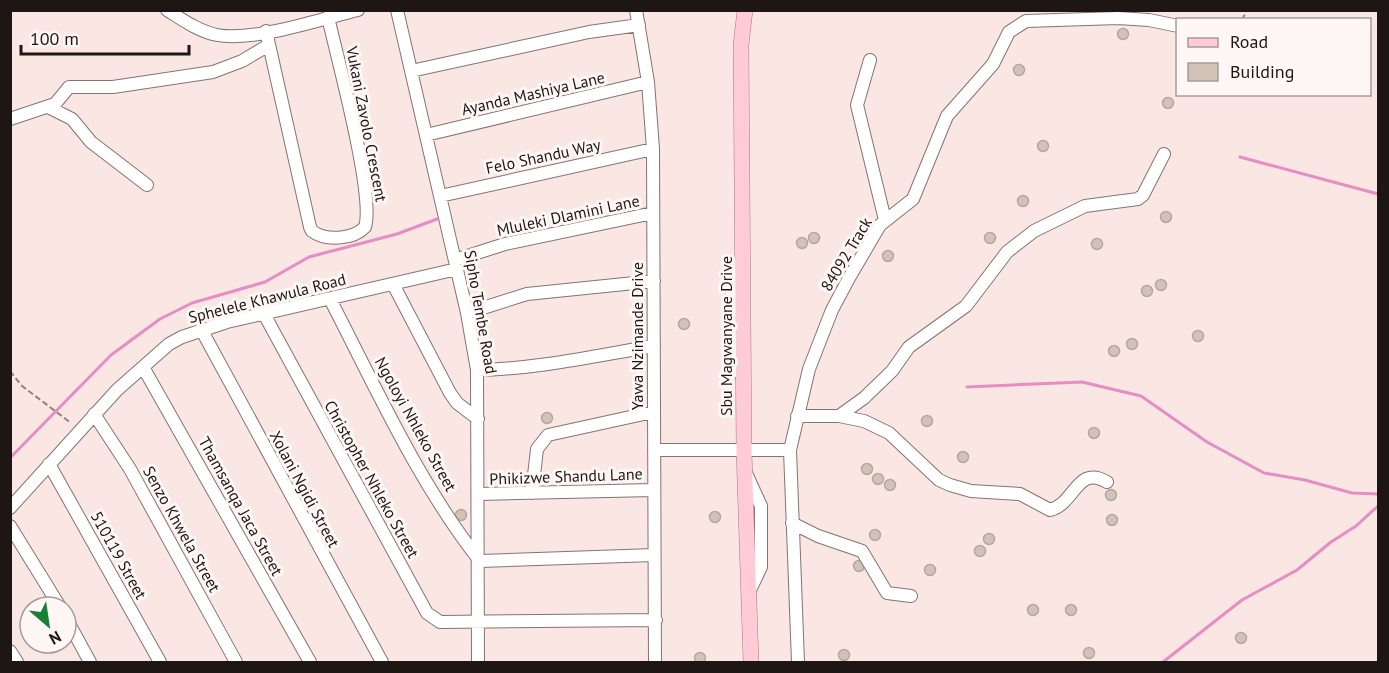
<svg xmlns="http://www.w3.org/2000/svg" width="1389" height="673" font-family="'PT Sans',sans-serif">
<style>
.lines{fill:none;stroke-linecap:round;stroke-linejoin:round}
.stream{stroke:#e68dc4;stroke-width:3}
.building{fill:#d2c3b9;stroke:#b7a89f;stroke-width:1.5}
.minor-casing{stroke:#847471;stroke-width:14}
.major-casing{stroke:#af7680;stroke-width:16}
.path{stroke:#908280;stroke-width:2;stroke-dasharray:6 3;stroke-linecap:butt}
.minor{stroke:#fff;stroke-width:12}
.major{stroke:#fecbd6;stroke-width:15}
.labels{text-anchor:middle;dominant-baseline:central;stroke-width:6;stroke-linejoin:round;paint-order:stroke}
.street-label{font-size:16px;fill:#1d1615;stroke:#fff7f6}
</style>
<rect width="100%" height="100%" fill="#fae7e4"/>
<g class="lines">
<path class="stream" d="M1240 157 1378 194
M967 387 1082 382 1141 396 1207 442 1264 473 1305 480 1352 493 1378 494
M10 458 111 355 160 319 192 303 265 282 309 257 397 234 437 219
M1163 662 1242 600 1297 570 1331 542 1356 526 1378 506"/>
</g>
<path class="building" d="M1117.5 34a5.5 5.5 0 1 1 11 0a5.5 5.5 0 1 1-11 0Z
M1013.5 70a5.5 5.5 0 1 1 11 0a5.5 5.5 0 1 1-11 0Z
M1162.5 103a5.5 5.5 0 1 1 11 0a5.5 5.5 0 1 1-11 0Z
M1037.5 146a5.5 5.5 0 1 1 11 0a5.5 5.5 0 1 1-11 0Z
M1017.5 201a5.5 5.5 0 1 1 11 0a5.5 5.5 0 1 1-11 0Z
M1160.5 217a5.5 5.5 0 1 1 11 0a5.5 5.5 0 1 1-11 0Z
M808.5 238a5.5 5.5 0 1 1 11 0a5.5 5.5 0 1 1-11 0Z
M984.5 238a5.5 5.5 0 1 1 11 0a5.5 5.5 0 1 1-11 0Z
M796.5 243a5.5 5.5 0 1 1 11 0a5.5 5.5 0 1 1-11 0Z
M1091.5 244a5.5 5.5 0 1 1 11 0a5.5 5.5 0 1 1-11 0Z
M882.5 256a5.5 5.5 0 1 1 11 0a5.5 5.5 0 1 1-11 0Z
M1155.5 285a5.5 5.5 0 1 1 11 0a5.5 5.5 0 1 1-11 0Z
M1141.5 291a5.5 5.5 0 1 1 11 0a5.5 5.5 0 1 1-11 0Z
M678.5 324a5.5 5.5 0 1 1 11 0a5.5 5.5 0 1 1-11 0Z
M1192.5 336a5.5 5.5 0 1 1 11 0a5.5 5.5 0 1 1-11 0Z
M1126.5 344a5.5 5.5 0 1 1 11 0a5.5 5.5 0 1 1-11 0Z
M1108.5 351a5.5 5.5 0 1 1 11 0a5.5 5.5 0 1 1-11 0Z
M541.5 418a5.5 5.5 0 1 1 11 0a5.5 5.5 0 1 1-11 0Z
M921.5 421a5.5 5.5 0 1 1 11 0a5.5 5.5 0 1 1-11 0Z
M1088.5 433a5.5 5.5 0 1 1 11 0a5.5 5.5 0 1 1-11 0Z
M957.5 457a5.5 5.5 0 1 1 11 0a5.5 5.5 0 1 1-11 0Z
M861.5 469a5.5 5.5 0 1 1 11 0a5.5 5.5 0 1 1-11 0Z
M872.5 479a5.5 5.5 0 1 1 11 0a5.5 5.5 0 1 1-11 0Z
M884.5 485a5.5 5.5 0 1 1 11 0a5.5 5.5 0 1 1-11 0Z
M1105.5 495a5.5 5.5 0 1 1 11 0a5.5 5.5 0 1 1-11 0Z
M455.5 515a5.5 5.5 0 1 1 11 0a5.5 5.5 0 1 1-11 0Z
M709.5 517a5.5 5.5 0 1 1 11 0a5.5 5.5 0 1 1-11 0Z
M1106.5 520a5.5 5.5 0 1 1 11 0a5.5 5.5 0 1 1-11 0Z
M869.5 535a5.5 5.5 0 1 1 11 0a5.5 5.5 0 1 1-11 0Z
M983.5 539a5.5 5.5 0 1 1 11 0a5.5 5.5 0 1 1-11 0Z
M974.5 551a5.5 5.5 0 1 1 11 0a5.5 5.5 0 1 1-11 0Z
M853.5 566a5.5 5.5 0 1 1 11 0a5.5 5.5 0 1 1-11 0Z
M924.5 570a5.5 5.5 0 1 1 11 0a5.5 5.5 0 1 1-11 0Z
M1027.5 610a5.5 5.5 0 1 1 11 0a5.5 5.5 0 1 1-11 0Z
M1065.5 610a5.5 5.5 0 1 1 11 0a5.5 5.5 0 1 1-11 0Z
M1235.5 638a5.5 5.5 0 1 1 11 0a5.5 5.5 0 1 1-11 0Z
M1083.5 653a5.5 5.5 0 1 1 11 0a5.5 5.5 0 1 1-11 0Z
M838.5 655a5.5 5.5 0 1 1 11 0a5.5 5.5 0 1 1-11 0Z
M694.5 658a5.5 5.5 0 1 1 11 0a5.5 5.5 0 1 1-11 0Z"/>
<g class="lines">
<defs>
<path id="minor" d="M167 10C183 20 198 31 217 35 253 42 321 19 358 10
M397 10 467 313 477 370 478 662
M636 10 648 82 653 149 655 662
M266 31 310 227 312 231C325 241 353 240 365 227 375 196 337 57 328 17
M870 60 857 105 885 220
M411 71 589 32 639 25
M48 107 72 119 91 142 147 185
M10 119 55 104 69 87H113L213 72 242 61 269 45
M426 135 648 82
M440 196 653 149
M455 260 505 244 653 213
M741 261C726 297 726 340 741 375
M393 284 450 393 457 403 478 419
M330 299C375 386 419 484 480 561L654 555
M467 313 527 294 654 281
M264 314 421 602 427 613 440 622 656 620
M201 329 382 662
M143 367 310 662
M477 370C537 369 594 356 654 346
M94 414 130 469 236 662
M797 416H839L864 398 892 371 909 347 966 306 1007 252 1034 231 1085 206 1138 199 1143 195 1164 154
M839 416 864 421 889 433 939 480 950 485 971 491 1020 494 1050 510C1075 504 1077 464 1107 482
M654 450H790L798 662
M790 450 809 369 832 310 849 278 880 225 913 199 947 116 993 64 1009 32 1026 21 1118 18 1149 20 1178 26
M49 464 160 662
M745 471 761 506V567L750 590
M532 493 537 449 548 435 653 412
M479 494 653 490
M10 508 117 390 169 344 182 337 227 322 457 269
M792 523 818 536 862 551 887 593 911 596
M10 526 60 607
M66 618 90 662
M10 651 17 662"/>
<path id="major" d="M745 10 741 45 744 451 751 662"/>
</defs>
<use href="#minor" class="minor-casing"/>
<use href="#major" class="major-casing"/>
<path class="path" d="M1242 20 1247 10
M10 371 22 386 71 423"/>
<use href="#minor" class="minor"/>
<use href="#major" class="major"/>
</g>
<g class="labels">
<g class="street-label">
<text transform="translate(533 93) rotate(-13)">Ayanda Mashiya Lane</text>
<text transform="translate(367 124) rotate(79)">Vukani Zavolo Crescent</text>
<text transform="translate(543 156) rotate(-12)">Felo Shandu Way</text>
<text transform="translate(568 215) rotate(-12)">Mluleki Dlamini Lane</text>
<text transform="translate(846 254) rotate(-59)">84092 Track</text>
<text transform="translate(267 298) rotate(-14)">Sphelele Khawula Road</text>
<text transform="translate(481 312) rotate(80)">Sipho Tembe Road</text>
<text transform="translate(637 336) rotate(-90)">Yawa Nzimande Drive</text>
<text transform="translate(726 336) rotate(-90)">Sbu Magwanyane Drive</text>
<text transform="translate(416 424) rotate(61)">Ngoloyi Nhleko Street</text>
<text transform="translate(566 476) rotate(-2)">Phikizwe Shandu Lane</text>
<text transform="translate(372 479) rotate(61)">Christopher Nhleko Street</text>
<text transform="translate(305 489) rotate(62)">Xolani Ngidi Street</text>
<text transform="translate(241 506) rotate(61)">Thamsanqa Jaca Street</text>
<text transform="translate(182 529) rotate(61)">Senzo Khwela Street</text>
<text transform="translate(119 555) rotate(61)">510119 Street</text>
</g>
</g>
<rect width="1389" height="673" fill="none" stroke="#1d1615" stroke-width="24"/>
<rect x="1176" y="18" width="195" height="78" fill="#fff7f6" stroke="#a59d9c" stroke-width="1.5"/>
<rect x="1188" y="38" width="30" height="9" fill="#fecbd6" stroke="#a59d9c" stroke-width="1.5"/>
<text x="1230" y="48" font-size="18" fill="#1d1615">Road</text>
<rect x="1188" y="63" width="30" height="18" fill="#d2c3b9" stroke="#a59d9c" stroke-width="1.5"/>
<text x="1230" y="78" font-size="18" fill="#1d1615">Building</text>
<g transform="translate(48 625) rotate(151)"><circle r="28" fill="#fff7f6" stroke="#a59d9c" stroke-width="1.5"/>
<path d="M0-4.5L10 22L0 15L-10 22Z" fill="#188034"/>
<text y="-9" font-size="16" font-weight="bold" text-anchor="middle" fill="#1d1615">N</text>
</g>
<path d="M21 45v9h168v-9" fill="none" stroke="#1d1615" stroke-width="3"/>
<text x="30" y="45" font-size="18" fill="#1d1615" stroke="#fff7f6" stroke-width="4.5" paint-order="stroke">100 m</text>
</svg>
